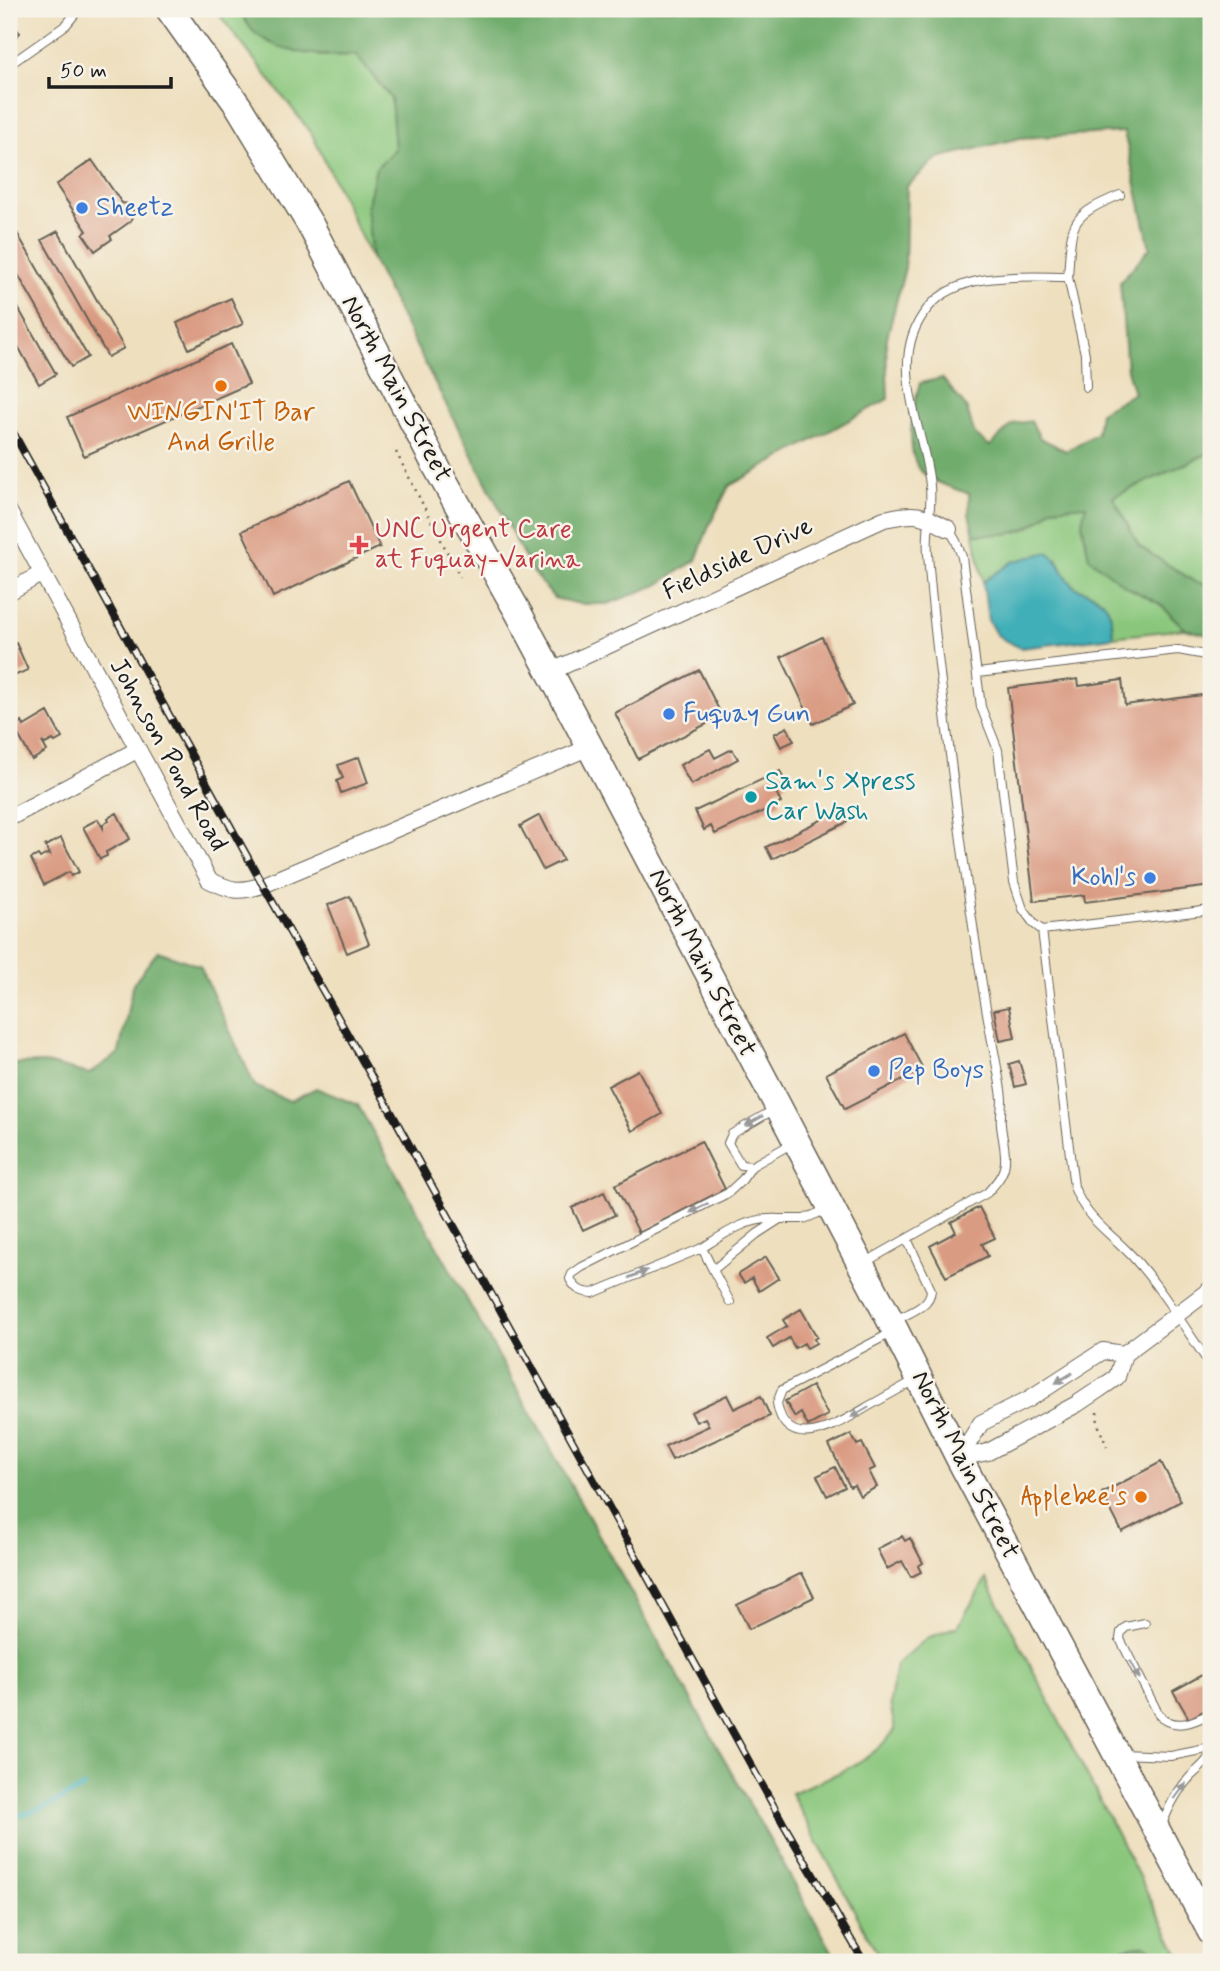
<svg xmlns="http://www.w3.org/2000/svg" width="1220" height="1971" font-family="Mynerve,sans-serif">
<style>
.green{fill:#8ac77d;stroke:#53724c;stroke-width:2}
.forest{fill:#6fac6c;stroke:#466444;stroke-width:2}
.water{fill:#3fafb8;stroke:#2e666a;stroke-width:2}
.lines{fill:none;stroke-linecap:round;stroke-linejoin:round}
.stream{stroke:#3fafb8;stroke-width:5}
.building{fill:#da9b83}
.service-casing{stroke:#666055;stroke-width:10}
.minor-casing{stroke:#666055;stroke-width:18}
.trunk-casing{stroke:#666055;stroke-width:29}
.path{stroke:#666055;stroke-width:2.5;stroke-dasharray:2 5;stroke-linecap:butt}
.service{stroke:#fff;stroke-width:8}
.minor{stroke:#fff;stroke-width:16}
.trunk{stroke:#fff;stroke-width:26}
.rail-casing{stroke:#1c1c1c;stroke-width:8}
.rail{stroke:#f7f3e8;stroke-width:5;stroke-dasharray:16;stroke-linecap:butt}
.oneway{fill:#999}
.shop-dot{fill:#3f7fe0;stroke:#f7f3e8;stroke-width:2.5}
.food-dot{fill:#e8710a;stroke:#f7f3e8;stroke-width:2.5}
.health-dot{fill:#e0444e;stroke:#f7f3e8;stroke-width:2.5}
.culture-dot{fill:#0f9aa8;stroke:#f7f3e8;stroke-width:2.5}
.labels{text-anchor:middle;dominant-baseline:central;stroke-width:5;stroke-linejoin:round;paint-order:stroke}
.shop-label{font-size:26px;fill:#366cbe;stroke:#f7f3e8;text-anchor:start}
.street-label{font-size:26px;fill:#1c1c1c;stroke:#f7f3e8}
.food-label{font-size:26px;fill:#c56008;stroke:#f7f3e8}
.health-label{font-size:26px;fill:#be3a42;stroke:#f7f3e8;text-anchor:start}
.culture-label{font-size:26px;fill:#0d838f;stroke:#f7f3e8;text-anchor:start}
</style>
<rect width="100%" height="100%" fill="#f7f3e8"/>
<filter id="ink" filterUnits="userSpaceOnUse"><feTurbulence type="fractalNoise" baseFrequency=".0143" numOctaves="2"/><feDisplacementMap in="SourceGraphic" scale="14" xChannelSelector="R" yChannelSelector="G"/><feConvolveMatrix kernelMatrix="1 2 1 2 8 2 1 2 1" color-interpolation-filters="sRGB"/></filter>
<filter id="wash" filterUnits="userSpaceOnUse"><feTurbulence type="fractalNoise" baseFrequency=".00686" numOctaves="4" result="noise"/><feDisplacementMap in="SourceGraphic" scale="28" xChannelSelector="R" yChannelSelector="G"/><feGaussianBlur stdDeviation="1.57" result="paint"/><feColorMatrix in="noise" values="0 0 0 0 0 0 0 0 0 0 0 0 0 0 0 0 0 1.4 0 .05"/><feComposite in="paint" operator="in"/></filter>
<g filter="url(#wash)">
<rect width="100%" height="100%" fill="#eedfbe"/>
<path class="green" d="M218 9H238L253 30 320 56 356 55 391 98 395 149 376 168 367 208 372 260 312 134 221 17Z
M1211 452V585L1195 582 1139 546 1113 497Z
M1087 504 1125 586 1160 604 1185 629 1113 637 1112 620 1096 595 1076 588 1065 576 1057 558 996 575 983 582 974 534C1008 535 1028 536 1052 508Z
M986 1579 1183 1962H1172L1145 1945 1121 1949 1093 1962H882L791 1793C829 1777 870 1764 895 1730L890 1703 896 1665 927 1638 958 1626Z"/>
<path class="forest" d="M238 9H1211V452L1113 497 1139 546 1195 582 1211 585V636L1185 629 1160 604 1125 586 1089 558 1082 523 1086 505 1052 508C1028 536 1008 535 974 534L969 514V494C955 488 935 484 923 473 903 455 913 405 920 383L942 378 966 407 975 435 990 446 1013 424 1031 421 1040 438 1066 451 1097 433 1100 412 1134 393 1127 370 1120 282 1150 248 1124 132 1020 138 938 158 907 186 905 268 886 342 888 399 729 486 709 526 696 560 657 585 608 604H580L554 598 531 570 372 260 367 208 376 168 395 149 391 98 356 55C320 56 283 56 254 32 248 26 243 16 238 9Z
M158 951 200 966 255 1086 290 1101 316 1088 358 1105 838 1962H9V1064L45 1063 89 1074 119 1053 133 984Z
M1145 1945 1172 1962H1093L1121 1949Z"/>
<path class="water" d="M1048 552C1062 562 1062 575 1074 586 1080 591 1088 592 1094 595 1112 604 1112 619 1113 637L1021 648 1006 641 996 634 988 620 983 582 1012 562Z"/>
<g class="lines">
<path class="stream" d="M9 1817C37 1813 60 1801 84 1787"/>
</g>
<g id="blocks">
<path class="building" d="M9 21 20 33 9 43Z
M92 160 122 203 134 205 131 221 110 236 112 239 95 251 83 234 87 231 56 185Z
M9 219 88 357 71 367 9 259Z
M58 231 124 348 108 357 42 240Z
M9 292 56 374 39 384 9 330Z
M231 298 243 324 189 349 177 323Z
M231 344 249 384 84 456 67 417Z
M349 481 380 547 273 597 242 531Z
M822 637 853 705 813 724 781 657Z
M16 643 28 670 9 678V646Z
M699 670 722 716 638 759 615 713Z
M1078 679 1079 686 1122 680 1125 705 1211 694V886L1085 902 1084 895 1034 901 1008 688Z
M48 712 62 738 55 742 53 740 45 744 42 742 47 751 32 760 14 727 22 722 24 726Z
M787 727 794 741 781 747 774 734Z
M710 749 715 758 732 749 738 759 691 785 680 765Z
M359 757 368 783 341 793 337 781 343 778 338 765Z
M780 771 786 784 775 790 781 803 715 834 711 826 704 830 695 811Z
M841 810 847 822 772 859 766 847Z
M117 813 130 839 106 852 107 856 100 859 83 827 98 819 103 828V824L109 821 108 818Z
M540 815 563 860 543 870 520 826Z
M61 838 79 872 71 876 69 872 44 885 31 859 38 855 40 858 47 854 50 855 45 846Z
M350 896 369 944 347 953 328 905Z
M1009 1007 1015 1038 1000 1041 994 1010Z
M904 1033 923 1069 845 1109 826 1074Z
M1019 1061 1026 1084 1015 1087 1009 1064Z
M638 1070 662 1114 632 1131 608 1086Z
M701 1141 725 1189 639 1233 615 1185Z
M604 1192 615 1215 583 1230 572 1208Z
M979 1207 995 1238 982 1244 988 1256 946 1277 930 1246 956 1232 951 1222Z
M766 1257 779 1278 759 1291 752 1278 744 1283 738 1274Z
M801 1309 817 1337 814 1339 816 1343 807 1348 804 1343 795 1348 789 1338 773 1348 767 1338 787 1326 783 1320Z
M812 1386 828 1415 808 1426 801 1413 795 1417 785 1401Z
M727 1395 734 1409 761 1396 770 1416 672 1460 665 1446 709 1426 705 1418 696 1422 691 1412Z
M851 1434 857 1445 862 1443 875 1468 869 1471 877 1487 860 1496 854 1485 850 1487 829 1445Z
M1161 1462 1181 1501 1122 1532 1102 1493Z
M835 1467 845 1487 827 1496 817 1476Z
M902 1536 905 1541 910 1538 923 1563 918 1566 921 1572 911 1577 902 1561 887 1569 877 1549Z
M802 1573 814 1597 749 1629 737 1605Z
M1211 1670V1707L1189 1719 1173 1691Z"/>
</g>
</g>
<g filter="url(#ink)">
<use href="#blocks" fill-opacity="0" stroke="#666055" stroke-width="2"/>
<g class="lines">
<defs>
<path id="service" d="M9 65 66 25 79 9
M1068 277C1072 223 1067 217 1120 195
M949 529 956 541 962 557 981 707 998 750 1014 882 1023 909 1034 924 1042 930 1211 910
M977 673 1178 650 1211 656
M1042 930 1074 1187C1087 1221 1109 1231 1132 1256 1162 1289 1186 1330 1211 1366
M752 1166 741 1165 728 1143 732 1134 775 1109
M702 1248 593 1293C581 1292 576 1290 570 1279L572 1274 582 1267 728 1193 742 1180 752 1166 793 1143
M864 1263 987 1193C995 1184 1004 1175 1005 1162 1006 1150 1002 1137 1001 1125 1000 1116 1002 1108 1002 1099 1001 1086 998 1074 996 1062 977 965 964 868 952 770 943 698 933 626 928 554 926 532 932 509 930 486 925 429 884 360 928 308 960 270 1024 277 1068 277L1085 354 1086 387
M713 1270 702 1248C727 1232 748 1217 779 1219
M730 1302 713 1270 757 1234 780 1219H804L828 1209
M894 1321C908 1313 930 1307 931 1290L907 1239
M891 1333 782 1390 777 1403C786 1458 842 1422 869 1406 885 1397 901 1388 917 1379
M1145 1623 1126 1627 1121 1632 1120 1639 1159 1715C1175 1731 1194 1722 1211 1713
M1121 1754 1171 1756 1211 1748
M1162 1825C1169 1806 1177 1790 1192 1775 1199 1768 1206 1764 1211 1754"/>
<path id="minor" d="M9 512 209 880C232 891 238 893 263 885L590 747
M9 592 41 574
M550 672 884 519C917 512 919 513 949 529
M9 818 137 750
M959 1458 988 1452 1077 1404 1098 1390 1117 1377 1124 1354 1211 1289
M959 1458 981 1423 1029 1399 1103 1351 1124 1354"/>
<path id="trunk" d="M169 9 239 107 311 226 437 468 518 612 590 747 891 1322 959 1458 1211 1932"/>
</defs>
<use href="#service" class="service-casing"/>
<use href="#minor" class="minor-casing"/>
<use href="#trunk" class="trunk-casing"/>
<path class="path" d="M396 452 460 577
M1097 1412 1098 1424 1107 1447"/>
<use href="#service" class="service"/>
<use href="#minor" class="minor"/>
<use href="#trunk" class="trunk"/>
<defs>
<path id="rail" d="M9 425 263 885 379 1090 783 1823 864 1962"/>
</defs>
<use href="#rail" class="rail-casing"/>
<use href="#rail" class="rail"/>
</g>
<defs><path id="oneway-solid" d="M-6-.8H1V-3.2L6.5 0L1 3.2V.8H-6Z" transform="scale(1.75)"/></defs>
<g class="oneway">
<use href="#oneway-solid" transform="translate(754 1121) rotate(150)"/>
<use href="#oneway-solid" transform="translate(699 1208) rotate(153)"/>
<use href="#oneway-solid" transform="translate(638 1274) rotate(-22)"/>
<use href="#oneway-solid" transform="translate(1064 1378) rotate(149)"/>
<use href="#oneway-solid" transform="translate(860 1412) rotate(150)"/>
<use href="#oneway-solid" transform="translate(1135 1670) rotate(62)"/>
<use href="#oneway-solid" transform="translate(1180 1791) rotate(-53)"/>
</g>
</g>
<g class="shop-dot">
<circle cx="82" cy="208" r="7"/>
<circle cx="669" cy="714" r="7"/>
<circle cx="1150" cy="878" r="7"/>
<circle cx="874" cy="1071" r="7"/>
</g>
<g class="food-dot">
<circle cx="221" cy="386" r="7"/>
<circle cx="1141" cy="1497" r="7"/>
</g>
<path class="health-dot" d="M355.5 534.5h7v7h7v7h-7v7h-7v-7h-7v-7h7z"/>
<circle class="culture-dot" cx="751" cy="797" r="7"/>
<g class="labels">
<g class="shop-label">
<text x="96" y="208">Sheetz</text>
<text x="683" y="714">Fuquay Gun</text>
<text x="1136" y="878" text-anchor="end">Kohl's</text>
<text x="888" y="1071">Pep Boys</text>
</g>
<g class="street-label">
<text transform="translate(396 389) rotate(62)">North Main Street</text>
<text transform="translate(738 559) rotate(-25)">Fieldside Drive</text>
<text transform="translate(168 755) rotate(61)">Johnson Pond Road</text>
<text transform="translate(702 963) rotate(63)">North Main Street</text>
<text transform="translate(965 1465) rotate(63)">North Main Street</text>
</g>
<g class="food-label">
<text x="221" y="413">WINGIN'IT Bar<tspan x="221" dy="30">And Grille</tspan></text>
<text x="1127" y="1497" text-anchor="end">Applebee's</text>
</g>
<g class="health-label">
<text x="375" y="530">UNC Urgent Care<tspan x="375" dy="30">at Fuquay-Varina</tspan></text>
</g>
<g class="culture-label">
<text x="765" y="782">Sam's Xpress<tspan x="765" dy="30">Car Wash</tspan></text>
</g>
</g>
<rect width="1220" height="1971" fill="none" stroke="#f7f3e8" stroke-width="35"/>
<path d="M49 77v10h122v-10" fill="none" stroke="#1c1c1c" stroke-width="3.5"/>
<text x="60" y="77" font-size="21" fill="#1c1c1c" stroke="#f7f3e8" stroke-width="5" paint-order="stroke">50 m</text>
</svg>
